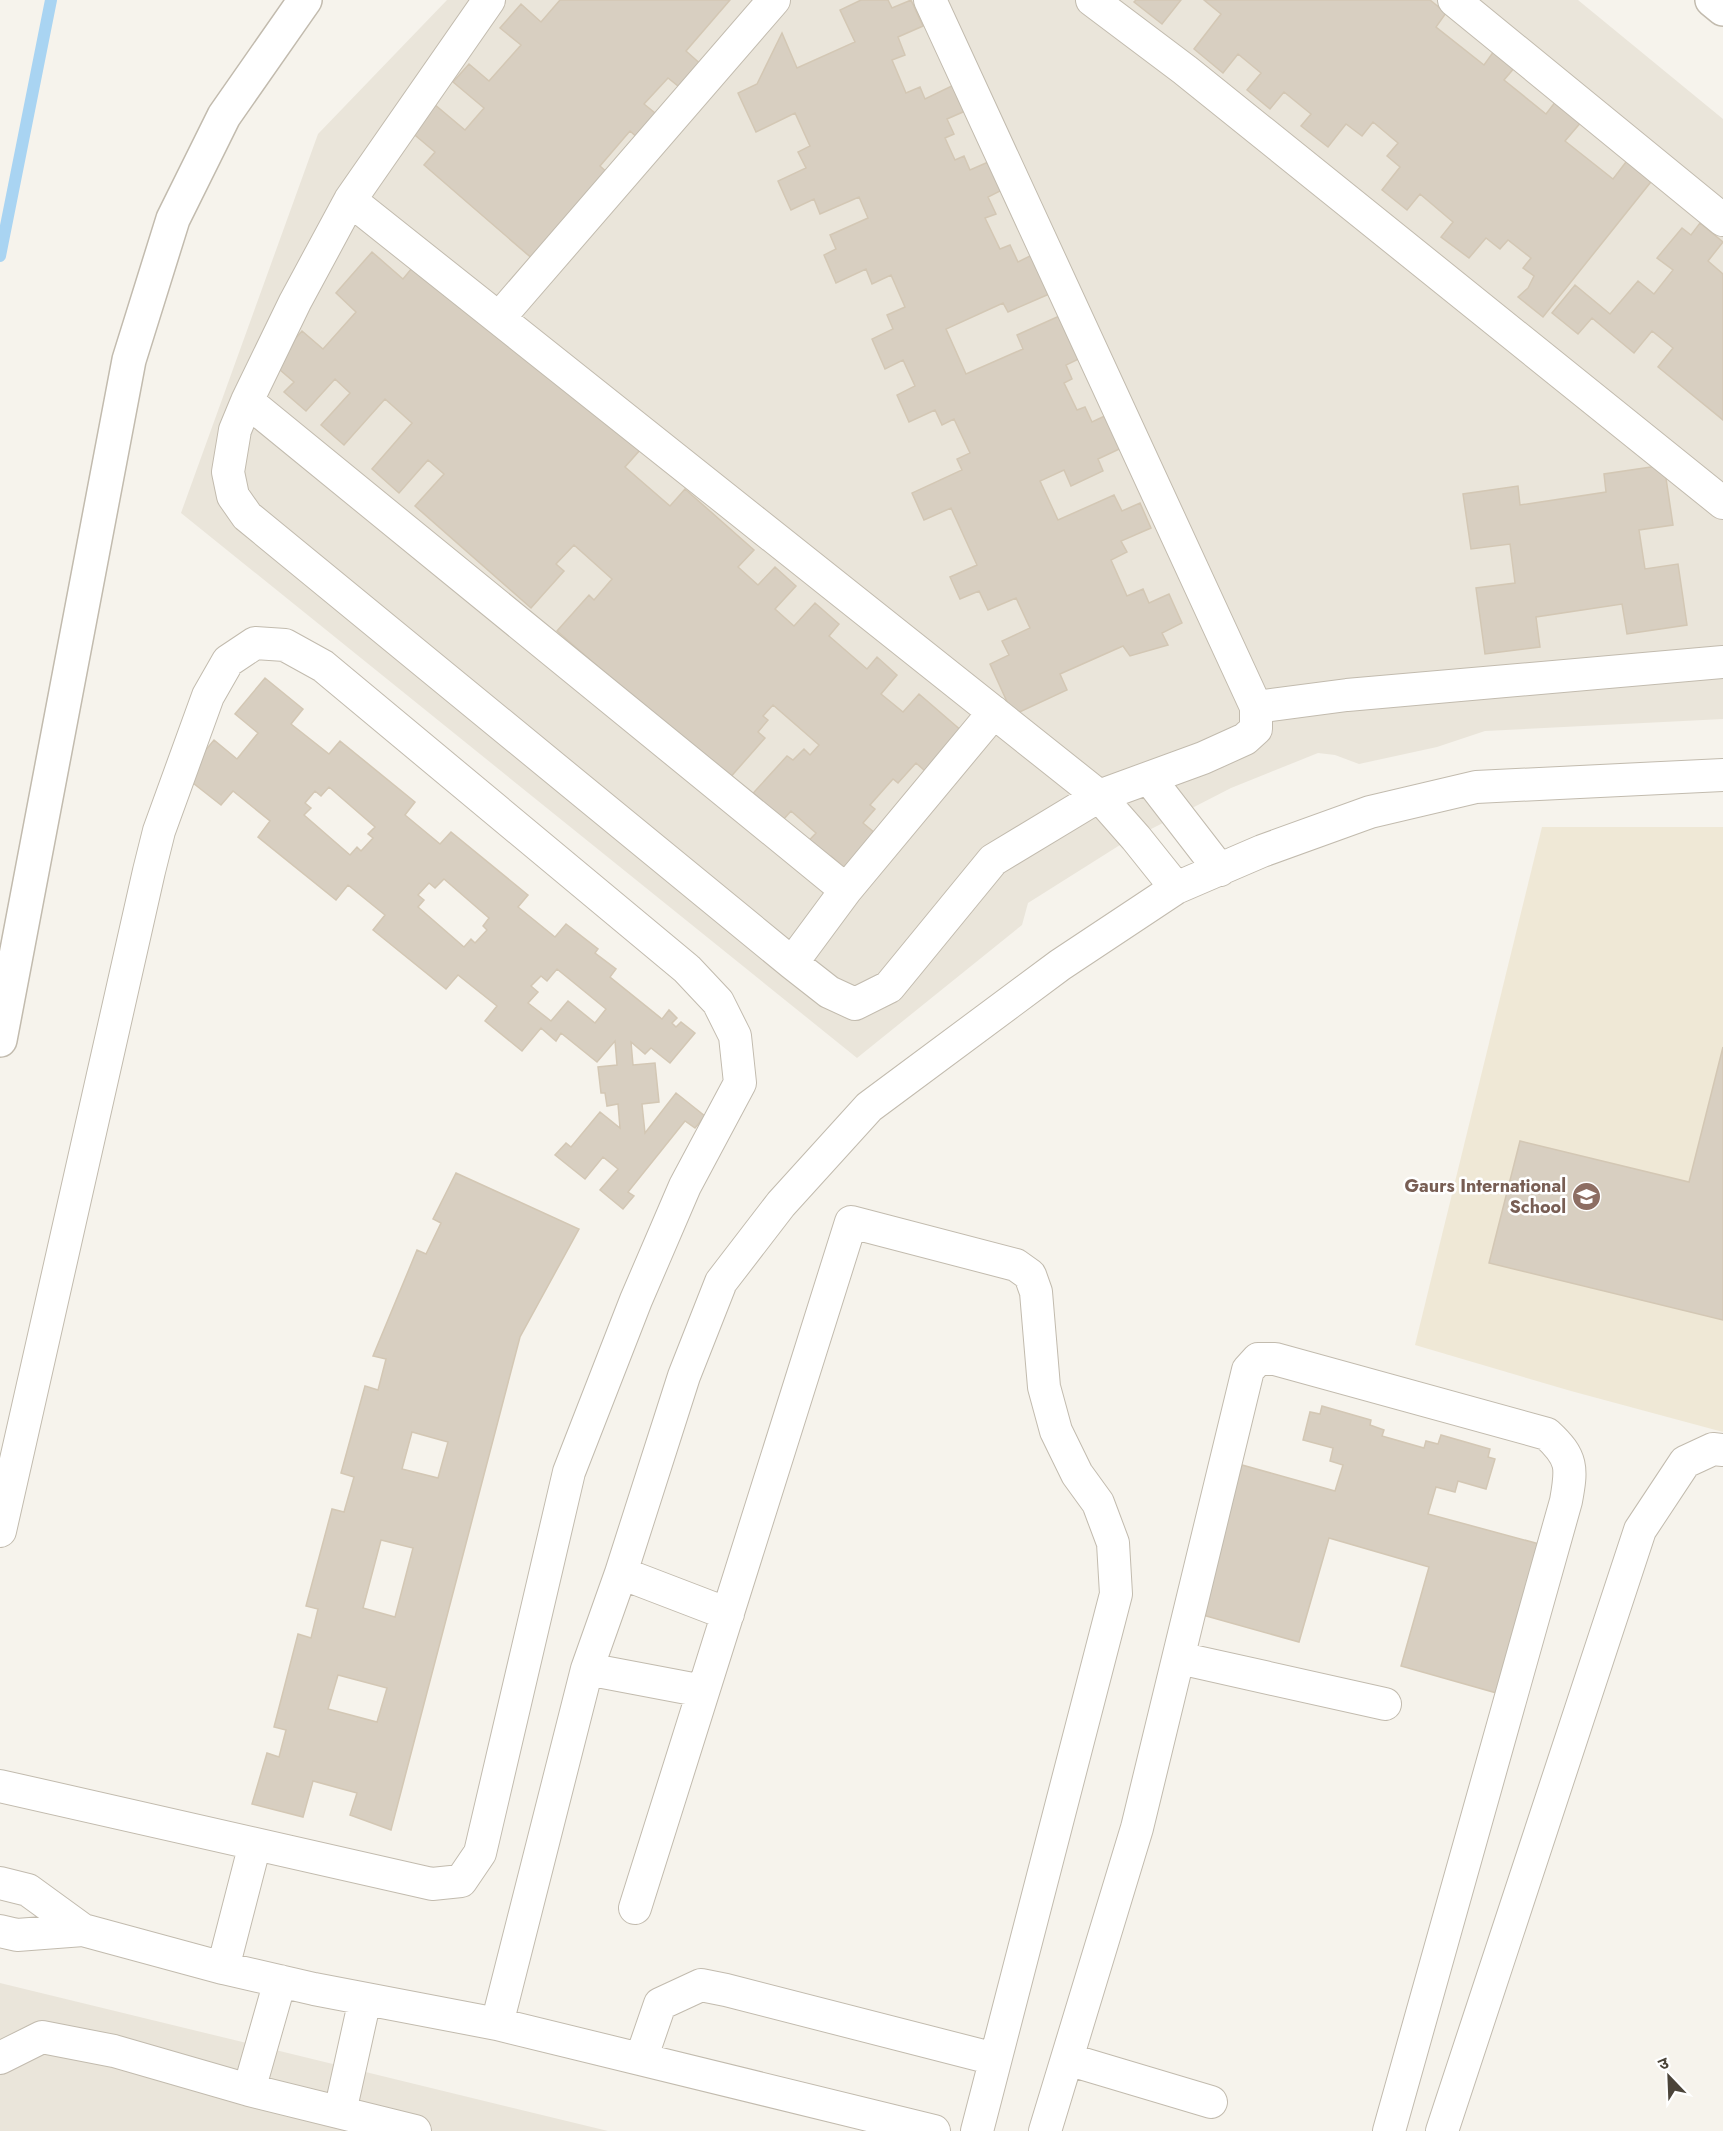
<svg xmlns="http://www.w3.org/2000/svg" width="1723" height="2131" font-family="Jost,'Noto Sans Devanagari',sans-serif">
<style>
.residential{fill:#eae5da}
.education{fill:#efe8d6}
.lines{fill:none;stroke-linecap:round;stroke-linejoin:round}
.stream{stroke:#a9d4f2;stroke-width:12}
.building{fill:#d8cfc1;stroke:#d3c7b4;stroke-width:1.5;fill-rule:evenodd}
.minor-casing{stroke:#c2bbae;stroke-width:34}
.tertiary-casing{stroke:#c2bbae;stroke-width:36}
.minor{stroke:#fff;stroke-width:32}
.tertiary{stroke:#fff;stroke-width:33}
.labels{text-anchor:middle;dominant-baseline:central;stroke-width:5;stroke-linejoin:round;paint-order:stroke}
.education-label{font-size:18px;font-weight:bold;fill:#785e54;stroke:#fff;text-anchor:end}
</style>
<rect width="100%" height="100%" fill="#f6f3ec"/>
<path class="residential" d="M447 0H1578L1723 119V719L1485 731 1437 747 1359 764 1335 755 1318 753 1231 788 1120 845 1028 903 1022 925 857 1058 181 513 318 134Z
M0 1983 608 2131H0Z"/>
<path class="education" d="M1542 827H1723V1432L1571 1391 1415 1345Z"/>
<g class="lines">
<path class="stream" d="M0 256 51 0"/>
</g>
<path class="building" d="M560 0H730L686 51 704 67 683 90 668 78 644 104 660 117 640 140 630 131 600 166 610 175 535 261 424 165 435 152 410 131 434 104 465 130 484 108 453 82 469 64 489 81 521 45 500 28 521 4 541 22Z
M861 0H888L892 8 911 0 923 26 898 37 905 55 892 60 906 93 920 87 925 99 960 82 972 108 947 119 954 134 945 138 955 160 964 156 970 170 995 159 1008 187 988 197 996 214 985 218 1000 249 1010 245 1018 262 1038 252 1056 291 1008 312 1003 303 946 329 966 374 1023 349 1017 335 1066 313 1085 356 1066 365 1072 379 1064 383 1077 410 1085 407 1092 422 1111 413 1126 446 1098 459 1103 471 1071 486 1064 470 1040 481 1058 520 1114 495 1122 511 1140 503 1151 528 1121 541 1127 552 1111 560 1127 596 1143 589 1149 603 1169 594 1182 623 1162 633 1168 645 1130 656 1123 646 1060 674 1067 690 1013 715 990 664 1009 655 1002 641 1030 628 1016 598 988 610 979 591 960 599 950 577 977 565 951 508 924 520 912 493 962 470 957 459 970 453 954 419 942 425 935 410 909 422 897 395 915 386 903 360 885 369 872 339 893 329 887 315 905 307 891 275 872 284 866 269 836 283 824 255 836 249 830 235 868 218 859 197 820 214 814 199 791 210 778 181 806 168 798 152 810 146 795 113 756 132 738 93 757 84 782 33 797 68 855 42 840 10Z
M1136 0H1181L1162 24 1134 2Z
M1204 0H1430L1446 13 1436 27 1484 65 1494 51 1515 67 1504 80 1546 114 1556 101 1582 121 1565 141 1613 179 1629 158 1654 178 1543 317 1518 297 1528 288 1534 276 1523 268 1531 258 1508 240 1500 249 1486 238 1469 258 1441 237 1453 222 1420 194 1407 210 1382 190 1400 167 1387 156 1398 143 1373 122 1362 136 1346 124 1328 147 1301 126 1311 114 1284 92 1270 109 1247 90 1261 73 1238 54 1223 73 1194 49 1221 14Z
M1700 223 1723 242 1708 261 1723 274V420L1658 367 1673 348 1652 331 1634 353 1592 318 1578 334 1552 313 1575 285 1610 314 1638 281 1654 294 1673 270 1657 258 1682 228 1691 235Z
M372 252 403 279 416 263 640 450 625 467 670 506 685 489 754 550 738 567 758 585 775 567 796 586 775 609 794 626 815 603 839 624 829 636 867 669 877 657 897 675 881 694 903 712 919 694 970 738 934 779 916 763 898 783 893 779 870 805 875 809 863 823 881 838 850 873 831 856 821 867 801 849 816 833 791 811 776 828 746 801 787 756 793 760 804 749 810 755 819 745 773 705 763 716 768 720 758 732 765 738 728 780 557 631 589 595 594 600 612 579 574 545 556 564 564 571 531 608 415 506 444 474 428 460 399 493 372 469 412 423 385 399 344 445 321 425 350 393 335 379 306 411 284 392 294 382 273 364 302 331 323 349 356 312 336 293Z
M1664 465 1673 525 1639 530 1645 569 1678 564 1687 625 1627 634 1622 604 1536 617 1540 647 1485 654 1476 588 1515 583 1510 544 1471 549 1463 494 1518 486 1520 505 1606 492 1604 474Z
M265 678 303 709 291 724 329 754 340 741 415 802 405 815 440 844 451 832 528 895 518 907 555 937 566 924 598 949 595 953 616 969 610 977 662 1019 669 1010 677 1018 672 1023 676 1027 681 1022 695 1033 670 1063 651 1048 645 1054 631 1042 633 1065 655 1063 659 1102 642 1104 645 1133 676 1093 705 1116 695 1128 685 1121 628 1192 634 1196 623 1209 600 1190 618 1169 603 1157 585 1179 555 1155 566 1143 571 1147 600 1112 620 1128 618 1104 607 1106 605 1093H601L598 1067 617 1065 615 1041 597 1062 561 1033 556 1041 541 1028 522 1051 485 1021 497 1006 458 975 446 989 373 930 385 915 348 885 336 900 258 837 270 821 233 791 221 805 184 776 214 740 237 759 258 733 235 714ZM329 787 375 827 368 834 373 838 361 851 357 847 350 855 304 815 311 808 305 803 315 791 321 796ZM444 879 489 918 483 926 487 930 475 943 471 939 464 947 418 907 424 900 418 895 429 883 435 888ZM557 969 606 1009 595 1023 568 1001 551 1021 528 1003 538 992 531 986 541 976 547 981Z
M1723 1047V1320L1489 1263 1520 1141 1689 1182Z
M456 1173 579 1229 520 1337 391 1830 350 1815 357 1793 313 1781 303 1817 252 1804 267 1753 279 1757 286 1730 274 1727 298 1634 311 1638 318 1609 306 1606 332 1509 344 1512 354 1477 341 1473 365 1386 378 1390 386 1359 373 1356 417 1250 426 1254 441 1223 433 1219ZM412 1432 448 1442 438 1478 402 1469ZM381 1540 413 1548 395 1617 363 1608ZM338 1675 387 1688 377 1722 328 1709Z
M1322 1406 1371 1420 1370 1425 1384 1430 1382 1436 1424 1448 1426 1441 1438 1444 1441 1435 1490 1449 1488 1457 1495 1459 1486 1489 1458 1481 1455 1492 1436 1487 1428 1514 1543 1545 1500 1694 1401 1666 1429 1567 1329 1538 1299 1642 1199 1614 1242 1465 1335 1491 1343 1465 1330 1461 1333 1448 1303 1440 1310 1412 1320 1414Z"/>
<g class="lines">
<defs>
<path id="minor" d="M489 0 350 200 295 302 247 401 235 430 228 472 233 496 247 516 792 963 829 992 855 1004 889 987 993 860 1099 796 1203 758 1245 739 1256 729V707L930 0
M1092 0 1185 70 1723 503
M1454 0 1723 220
M350 200 1099 796 1136 838 1176 888
M499 318 774 0
M247 401 846 890 994 712
M1256 707 1347 695 1723 662
M1149 778 1220 870
M792 963 846 890
M0 1531 149 871 159 831 208 696 228 661 255 643 285 645 323 666 687 969 718 1002 735 1036 740 1083 685 1186 636 1300 569 1472 480 1853 461 1881 432 1884 0 1786
M621 1573 728 1614
M1179 1658 1385 1704
M587 1669 703 1691
M0 1883 28 1890 83 1930
M635 1908 851 1222 1016 1265 1030 1275 1036 1292 1044 1387 1056 1431 1077 1474 1098 1503 1113 1543 1116 1594 977 2131
M0 1931 17 1935 83 1930 223 1968 314 1989 497 2024 934 2131
M223 1968 255 1844
M497 2024 587 1669 621 1573 684 1376 721 1282 781 1204 869 1107 1060 965 1176 888 1262 851 1370 812 1476 787 1723 775
M0 2058 42 2037 114 2051 249 2090 280 1981
M641 2059 660 2004 701 1985 726 1990 995 2059
M1067 2059 1211 2102
M249 2090 415 2131
M340 2112 365 1999
M1045 2131 1137 1828 1248 1370 1258 1359H1275L1547 1434C1573 1458 1572 1468 1566 1501L1389 2131
M1442 2131 1640 1530 1685 1462 1713 1449 1723 1450"/>
<path id="tertiary" d="M1712 0 1723 9
M0 1040 129 360 173 219 224 116 305 0"/>
</defs>
<use href="#minor" class="minor-casing"/>
<use href="#tertiary" class="tertiary-casing"/>
<use href="#minor" class="minor"/>
<use href="#tertiary" class="tertiary"/>
</g>
<defs>
<symbol id="school-disc" viewBox="-11 -11 22 22"><circle r="9.5" fill="#8d6e63" stroke="#fff"/><path d="M0-5L7-2L0 1L-7-2ZM-4 1L0 2.5L4 1V4Q0 6-4 4Z" fill="#fff"/></symbol>
</defs>
<g fill-rule="evenodd">
<use href="#school-disc" x="1570" y="1180" width="33" height="33"/>
</g>
<g class="labels">
<g class="education-label">
<text x="1566" y="1186">Gaurs International<tspan x="1566" dy="21">School</tspan></text>
</g>
</g>
<g transform="translate(1669 2077) rotate(337)" stroke="#ffffff" stroke-width="4.5" paint-order="stroke">
<path d="M0-4.5L10 22L0 15L-10 22Z" fill="#4b4439"/>
<text y="-9" font-size="16" font-weight="bold" text-anchor="middle" fill="#4b4439">उ</text>
</g>
</svg>
